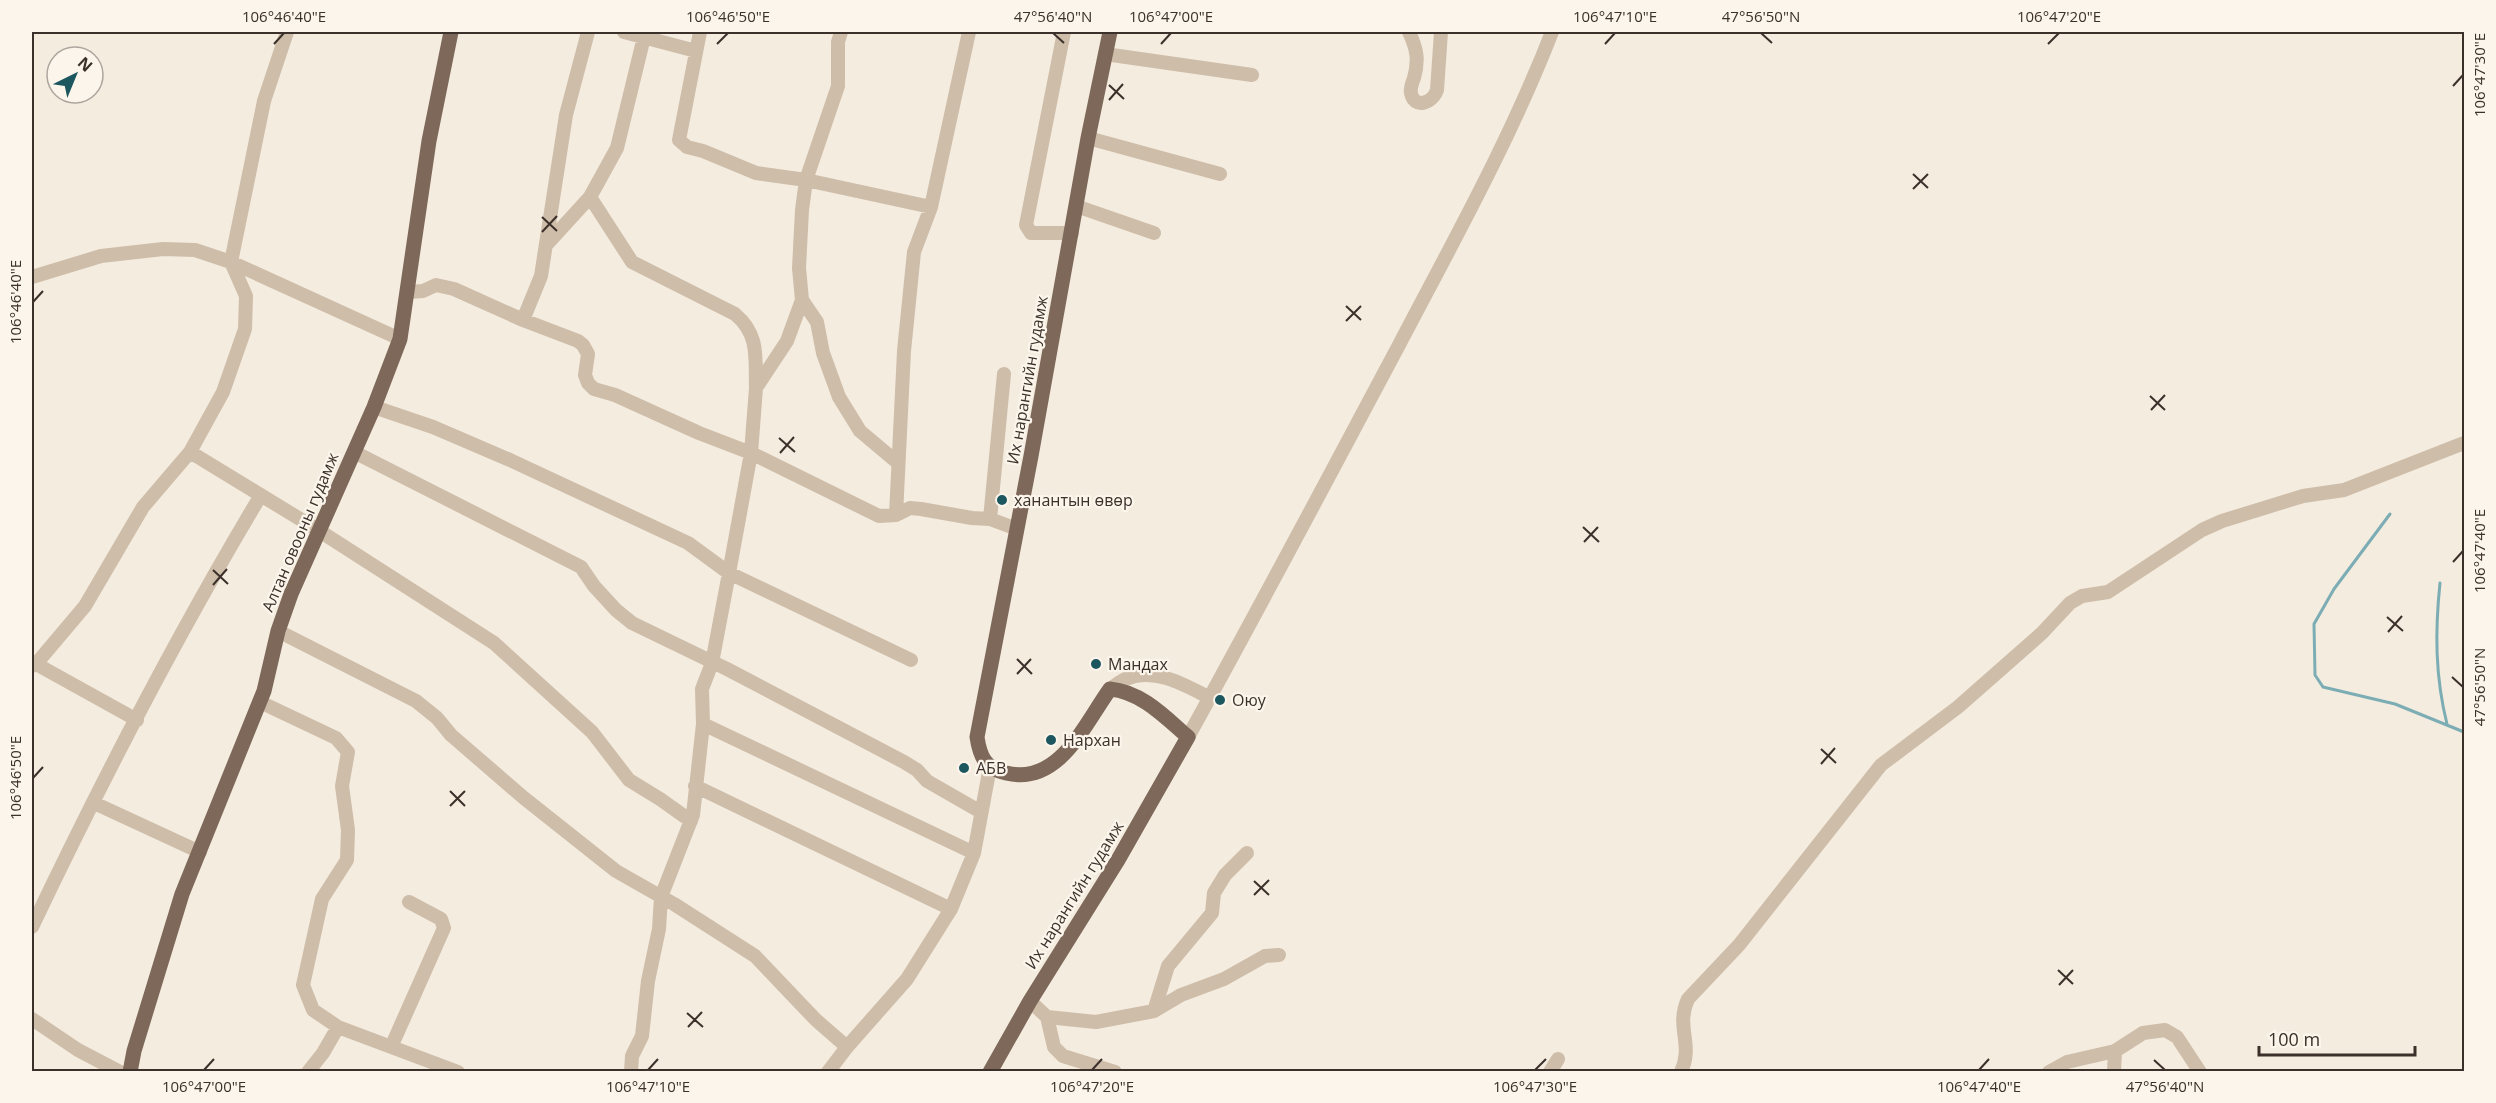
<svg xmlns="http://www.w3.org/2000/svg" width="2496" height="1103" font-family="'Open Sans',sans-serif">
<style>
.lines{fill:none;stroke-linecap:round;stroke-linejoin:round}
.stream{stroke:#7cadb4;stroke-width:3}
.minor{stroke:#cebda9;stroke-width:14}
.major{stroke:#7d685a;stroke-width:15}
.ticks{fill:none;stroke:#3b302a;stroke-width:2}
.poi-dot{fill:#1c565f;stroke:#fbf5ec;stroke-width:2}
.labels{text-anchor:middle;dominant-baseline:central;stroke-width:4.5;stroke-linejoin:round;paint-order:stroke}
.street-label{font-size:16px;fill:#3b302a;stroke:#fbf5ec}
.poi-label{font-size:16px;fill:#3b302a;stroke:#fbf5ec;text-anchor:start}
.neatline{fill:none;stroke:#3b302a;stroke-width:2}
.ticks-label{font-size:15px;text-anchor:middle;fill:#3b302a}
</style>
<rect width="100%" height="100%" fill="#f4ecdf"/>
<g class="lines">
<path class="stream" d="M2390 514 2334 589 2314 624 2315 675 2323 687 2395 704 2464 732
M2440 583C2435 631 2435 676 2447 724"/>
<path class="minor" d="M624 32 696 51
M700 32 679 140 687 147 703 151 756 173 806 180 931 207
M1064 32 1026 225 1031 233H1072
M1409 32C1417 49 1419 60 1414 78 1412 83 1410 88 1411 93 1414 109 1432 104 1437 90L1441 32
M1105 54 1252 75
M1088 138 1220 174
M590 197 632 262 735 314C760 335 755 358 756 388
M1076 206 1154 233
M548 243 590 197 617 148 644 37
M32 277 101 256 163 249 195 250 231 262 400 339
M408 292 423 291 436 285 454 289 523 320 578 341 583 345 588 354 585 375 588 383 594 389 615 395 699 433 751 453 879 516 896 515 910 508 921 509 972 518 990 519 1017 529
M802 300 817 322 823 353 839 397 860 431 898 463
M523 320 541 276 566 115 588 32
M374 407 433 427 510 460 688 543 729 573 911 660
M190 452 318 530 494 643 592 732 629 780 660 799 691 821
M354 452 581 567 594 586 616 610 632 623 727 669 904 762 917 770 927 781 981 812
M896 515 904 351 914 252 931 207 969 32
M990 519 1004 374
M278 631 416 701 437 718 451 735 524 798 616 871 674 904 755 956 816 1020 847 1047
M36 664 137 720
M32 666 36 664 85 606 143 507 190 452 223 392 245 329 246 296 231 262 264 101 287 32
M1110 689C1115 686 1120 681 1126 679 1155 667 1185 685 1210 698
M260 702 336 738 348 752 342 786 348 830 347 860 322 899 303 985 313 1010 338 1027 458 1072
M703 724 974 853
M1188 737C1260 607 1329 476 1399 345 1453 242 1510 140 1552 32
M695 786 951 909
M94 803 200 852
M32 927C102 780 177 635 261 495
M1030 1001 1047 1017 1096 1022 1154 1011 1168 966 1212 913 1214 893 1225 875 1247 853
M1154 1011 1181 995 1224 979 1265 956 1279 955
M1047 1017 1054 1047 1063 1056 1115 1072
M32 1019 78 1050 120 1072
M392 1045 444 928 441 919 409 902
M308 1072 323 1053 338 1027
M631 1072 632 1056 642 1036 648 981 659 929 661 897 693 815 703 724 702 689 712 663 729 573 751 453 756 388 787 341 802 300 799 268 802 210 806 180 838 86V42L841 32
M828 1072 847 1047 907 979 951 909 974 853 990 767
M1550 1072 1558 1059
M1681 1072C1694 1044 1675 1027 1688 999L1739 945 1881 765 1958 707 2042 633 2070 603 2082 596 2108 592 2202 530 2222 521 2303 496 2344 490 2464 443
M2049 1072 2067 1062 2115 1051 2143 1033 2165 1030 2177 1037 2200 1072
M2114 1072 2115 1051"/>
<path class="major" d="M130 1072 134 1051 182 894 264 691 278 631 291 594 374 407 400 339 429 141 451 32
M990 1072 1030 1001 1118 860 1188 737C1165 717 1142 692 1110 689 1084 725 1059 786 1006 773 985 768 980 757 977 737L1031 456 1088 138 1110 32"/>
</g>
<path class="ticks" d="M1053 33 1064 43M1761 33 1772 43M274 44 284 33M717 44 728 33M1161 44 1171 33M1605 44 1615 33M2048 44 2059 33M1109 85 1124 99M2453 86 2463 75M1109 100 1123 84M1913 174 1928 188M1913 189 1928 174M542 217 557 231M542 232 557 216M33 302 43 291M1346 306 1361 320M1346 321 1361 306M2150 396 2165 410M2151 410 2165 395M779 438 795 452M780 453 794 437M1583 527 1599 542M1584 542 1598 527M2453 562 2463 551M213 570 228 584M213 585 227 569M2387 617 2403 631M2388 632 2402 616M1017 659 1032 674M1017 674 1031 659M2452 677 2463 687M1821 749 1836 763M1821 764 1835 748M33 778 43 767M450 791 465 806M450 806 465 791M1254 881 1269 895M1254 895 1269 880M2058 970 2073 984M2059 985 2073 970M687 1013 703 1027M688 1027 702 1012M2154 1060 2165 1070M204 1070 214 1059M648 1070 658 1059M1092 1070 1102 1059M1535 1070 1546 1059M1979 1070 1989 1059"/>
<g class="poi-dot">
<circle cx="1002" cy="500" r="6"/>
<circle cx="1096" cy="664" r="6"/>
<circle cx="1220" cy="700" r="6"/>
<circle cx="1051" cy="740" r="6"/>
<circle cx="964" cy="768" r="6"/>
</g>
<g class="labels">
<g class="street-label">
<text transform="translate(1027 380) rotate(-80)">Их нарангийн гудамж</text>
<text transform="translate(300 532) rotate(-67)">Алтан овооны гудамж</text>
<text transform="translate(1074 895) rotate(-58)">Их нарангийн гудамж</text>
</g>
<g class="poi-label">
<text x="1014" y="500">ханантын өвөр</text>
<text x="1108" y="664">Мандах</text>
<text x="1232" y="700">Оюу</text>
<text x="1063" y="740">Нархан</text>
<text x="976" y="768">АБВ</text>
</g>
</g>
<rect width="2496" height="1103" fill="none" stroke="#fbf5ec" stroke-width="66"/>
<g transform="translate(75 75) rotate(43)"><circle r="28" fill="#fbf5ec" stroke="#aea69e" stroke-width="1.5"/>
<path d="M0-4.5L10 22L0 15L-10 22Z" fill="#1c565f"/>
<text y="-9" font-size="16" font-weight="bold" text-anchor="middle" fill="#3b302a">N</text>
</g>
<path d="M2259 1046v9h156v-9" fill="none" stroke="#3b302a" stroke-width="3"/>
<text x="2268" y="1046" font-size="18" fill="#3b302a" stroke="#fbf5ec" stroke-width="4.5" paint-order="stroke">100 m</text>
<rect x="33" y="33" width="2430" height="1037" class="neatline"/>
<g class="ticks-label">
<text x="284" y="22">106°46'40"E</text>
<text x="728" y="22">106°46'50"E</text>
<text x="1053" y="22">47°56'40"N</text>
<text x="1171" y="22">106°47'00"E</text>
<text x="1615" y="22">106°47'10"E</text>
<text x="1761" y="22">47°56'50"N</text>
<text x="2059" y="22">106°47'20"E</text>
<text transform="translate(2480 75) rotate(-90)" y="5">106°47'30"E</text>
<text transform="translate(16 302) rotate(-90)" y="5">106°46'40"E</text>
<text transform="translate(2480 551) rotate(-90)" y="5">106°47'40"E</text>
<text transform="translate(2480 687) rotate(-90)" y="5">47°56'50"N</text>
<text transform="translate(16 778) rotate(-90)" y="5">106°46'50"E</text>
<text x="204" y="1092">106°47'00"E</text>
<text x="648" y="1092">106°47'10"E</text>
<text x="1092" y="1092">106°47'20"E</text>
<text x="1535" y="1092">106°47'30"E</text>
<text x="1979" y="1092">106°47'40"E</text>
<text x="2165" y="1092">47°56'40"N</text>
</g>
</svg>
